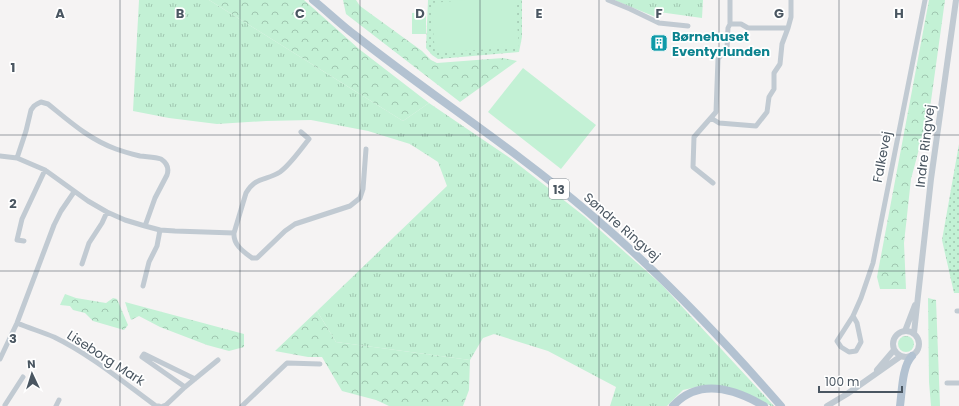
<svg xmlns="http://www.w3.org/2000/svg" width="959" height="406" font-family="Poppins,sans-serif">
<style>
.grass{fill:url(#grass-tufts)}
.forest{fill:url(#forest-crowns)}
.park{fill:url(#park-dots)}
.garden{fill:#c3f1d5}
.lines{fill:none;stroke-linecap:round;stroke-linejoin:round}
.minor{stroke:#c1cad2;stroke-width:5}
.tertiary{stroke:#c1cad2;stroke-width:6}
.primary{stroke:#b3c2d1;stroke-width:8}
.grid{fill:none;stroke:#4a5661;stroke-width:1;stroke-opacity:0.55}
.labels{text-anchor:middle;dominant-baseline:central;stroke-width:3.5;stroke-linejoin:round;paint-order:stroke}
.shield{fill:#fff;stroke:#808990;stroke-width:1}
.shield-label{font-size:12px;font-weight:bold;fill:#4a5661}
.culture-label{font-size:13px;font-weight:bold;fill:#0d838f;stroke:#fff;text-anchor:start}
.street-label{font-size:13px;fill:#4a5661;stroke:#fff}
.grid-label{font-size:13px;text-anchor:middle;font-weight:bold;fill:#4a5661;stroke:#fff;stroke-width:3.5;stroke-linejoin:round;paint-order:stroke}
</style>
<defs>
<pattern id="grass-tufts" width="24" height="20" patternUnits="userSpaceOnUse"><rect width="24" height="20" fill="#c3f1d5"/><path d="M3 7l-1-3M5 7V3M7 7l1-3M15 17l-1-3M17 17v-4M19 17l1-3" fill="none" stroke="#a0c6b0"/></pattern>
<pattern id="forest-crowns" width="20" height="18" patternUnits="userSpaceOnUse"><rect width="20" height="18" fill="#c3f1d5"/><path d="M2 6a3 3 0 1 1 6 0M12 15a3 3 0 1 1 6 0" fill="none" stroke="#a0c6b0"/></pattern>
<pattern id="park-dots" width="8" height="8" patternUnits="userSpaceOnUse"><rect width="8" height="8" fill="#c3f1d5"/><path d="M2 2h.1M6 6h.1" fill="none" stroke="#a0c6b0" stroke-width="1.8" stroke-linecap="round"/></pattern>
</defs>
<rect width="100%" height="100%" fill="#f5f3f3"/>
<path class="grass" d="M139 0H209L403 121 429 103 510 158 584 216 662 285 774 406H771L750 395 729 388 705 385 683 390 667 406H610L616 387 548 351 494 334 483 338 470 360 336 342 317 311 447 186 438 162 410 144 368 131 311 120 266 121 217 124 169 118 133 111Z
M614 0H703L702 18 659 12 658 18Z
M898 344a8 8 0 1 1 16 0a8 8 0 1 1-16 0Z"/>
<path class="forest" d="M209 0H304L359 49 429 103 403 121Z
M343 0H356L360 6 422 51 431 60 437 63 503 58 517 61 460 102 346 14Z
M929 0H945L930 108 911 179 904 243 906 289H880L877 277Z
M65 294 76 298 106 303 113 298 117 299 128 325 124 330 93 321 85 313 73 310 70 306 60 305Z
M928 298 936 300 940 406H931L929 382Z
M125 302 244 334V347L229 351 207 345 160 327 139 316 131 320Z
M317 311 336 342 470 360 469 390 463 406H389L376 400 342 391 322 357H308L275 351Z"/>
<path class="park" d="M428 0H522V37L519 52 438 59 432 55 426 48Z
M959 144V293H954L942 240Z"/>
<path class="garden" d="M467 0H515L519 47 435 53 431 3Z
M426 12V34H412V13Z
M523 68 596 125 561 169 488 112Z"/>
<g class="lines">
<path class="minor" d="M608 0 630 9 659 23 688 26
M730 24H741L748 28H788
M711 118 719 123 756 126 767 112 769 97 774 89V73L780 64 782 44 788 28 791 17V0
M301 132 309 139C301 149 290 165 280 172 266 181 256 176 246 193L234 233C233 245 244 252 252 258H257L285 231 295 224 350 206 360 198 363 189 366 149
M0 156 17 158 45 170 88 201 107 212 125 220 145 226 160 230 175 231 234 233
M17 158 26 131 31 110 34 106 37 104 41 102 48 104C69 121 90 140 116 149 124 152 132 154 140 156 147 157 155 157 161 159 167 163 169 169 167 175L155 198 145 226
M713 183 693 167 694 137 716 112 718 59 727 48 728 28 730 24V0
M24 241 17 240 22 219 45 170
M82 264 89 243 102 223 107 212
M143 286 149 262 157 246 160 230
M957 311H959
M853 316 857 323 861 342 856 351 849 352 841 347 837 341 853 316 861 298 873 263 925 0
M17 323C29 328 42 332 54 337 91 355 123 382 156 406H159
M0 359 17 323 54 225 61 211 74 192
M947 383H959
M185 387 142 357 144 354 195 379
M5 405 23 377
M56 406 59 400
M163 406 166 405 185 387 218 360
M242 406 287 363 320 364"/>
<path class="tertiary" d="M893 344a13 13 0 1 1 26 0a13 13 0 1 1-26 0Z
M905 331 915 305
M914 333 918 296 931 179 956 0
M877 370 894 350
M827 406 847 394 901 356"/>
<path class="primary" d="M313 0C328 12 341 25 356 36 432 96 514 149 588 212 658 271 721 337 781 406
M673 406C699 377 735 389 764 406
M900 406C902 392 902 366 912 356"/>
</g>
<path class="grid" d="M120 0V406M240 0V406M360 0V406M480 0V406M599 0V406M719 0V406M839 0V406M0 135H959M0 271H959"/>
<defs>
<symbol id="building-square" viewBox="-11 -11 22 22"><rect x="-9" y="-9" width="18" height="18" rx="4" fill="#0f9aa8" stroke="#fff"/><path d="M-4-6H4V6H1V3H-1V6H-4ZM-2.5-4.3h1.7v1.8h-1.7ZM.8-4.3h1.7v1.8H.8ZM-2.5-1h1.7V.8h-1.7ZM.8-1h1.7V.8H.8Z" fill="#fff"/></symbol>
</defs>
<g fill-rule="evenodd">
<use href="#building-square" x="649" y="33" width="20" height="20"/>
</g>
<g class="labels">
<rect class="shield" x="549" y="179" width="20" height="20" rx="3"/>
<g class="shield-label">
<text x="559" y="189">13</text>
</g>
<g class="culture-label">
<text x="672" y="36">Børnehuset<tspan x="672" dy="15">Eventyrlunden</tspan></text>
</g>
<g class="street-label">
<text transform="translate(925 146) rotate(-83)">Indre Ringvej</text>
<text transform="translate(882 157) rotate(-79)">Falkevej</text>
<text transform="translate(622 227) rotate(41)">Søndre Ringvej</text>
<text transform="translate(106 358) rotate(33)">Liseborg Mark</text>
</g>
</g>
<g class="grid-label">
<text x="60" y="18">A</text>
<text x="180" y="18">B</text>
<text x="300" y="18">C</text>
<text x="420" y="18">D</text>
<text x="539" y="18">E</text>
<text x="659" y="18">F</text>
<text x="779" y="18">G</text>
<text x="899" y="18">H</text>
<text x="13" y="72">1</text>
<text x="13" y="208">2</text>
<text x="13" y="343">3</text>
</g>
<g transform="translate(32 374) rotate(356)" stroke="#ffffff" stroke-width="3" paint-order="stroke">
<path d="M0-3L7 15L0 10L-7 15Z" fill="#4a5661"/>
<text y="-6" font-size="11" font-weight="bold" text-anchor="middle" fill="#4a5661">N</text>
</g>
<path d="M819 386v6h83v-6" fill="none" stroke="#4a5661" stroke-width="2"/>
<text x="825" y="386" font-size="12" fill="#4a5661" stroke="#ffffff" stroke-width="3" paint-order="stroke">100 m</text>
</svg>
